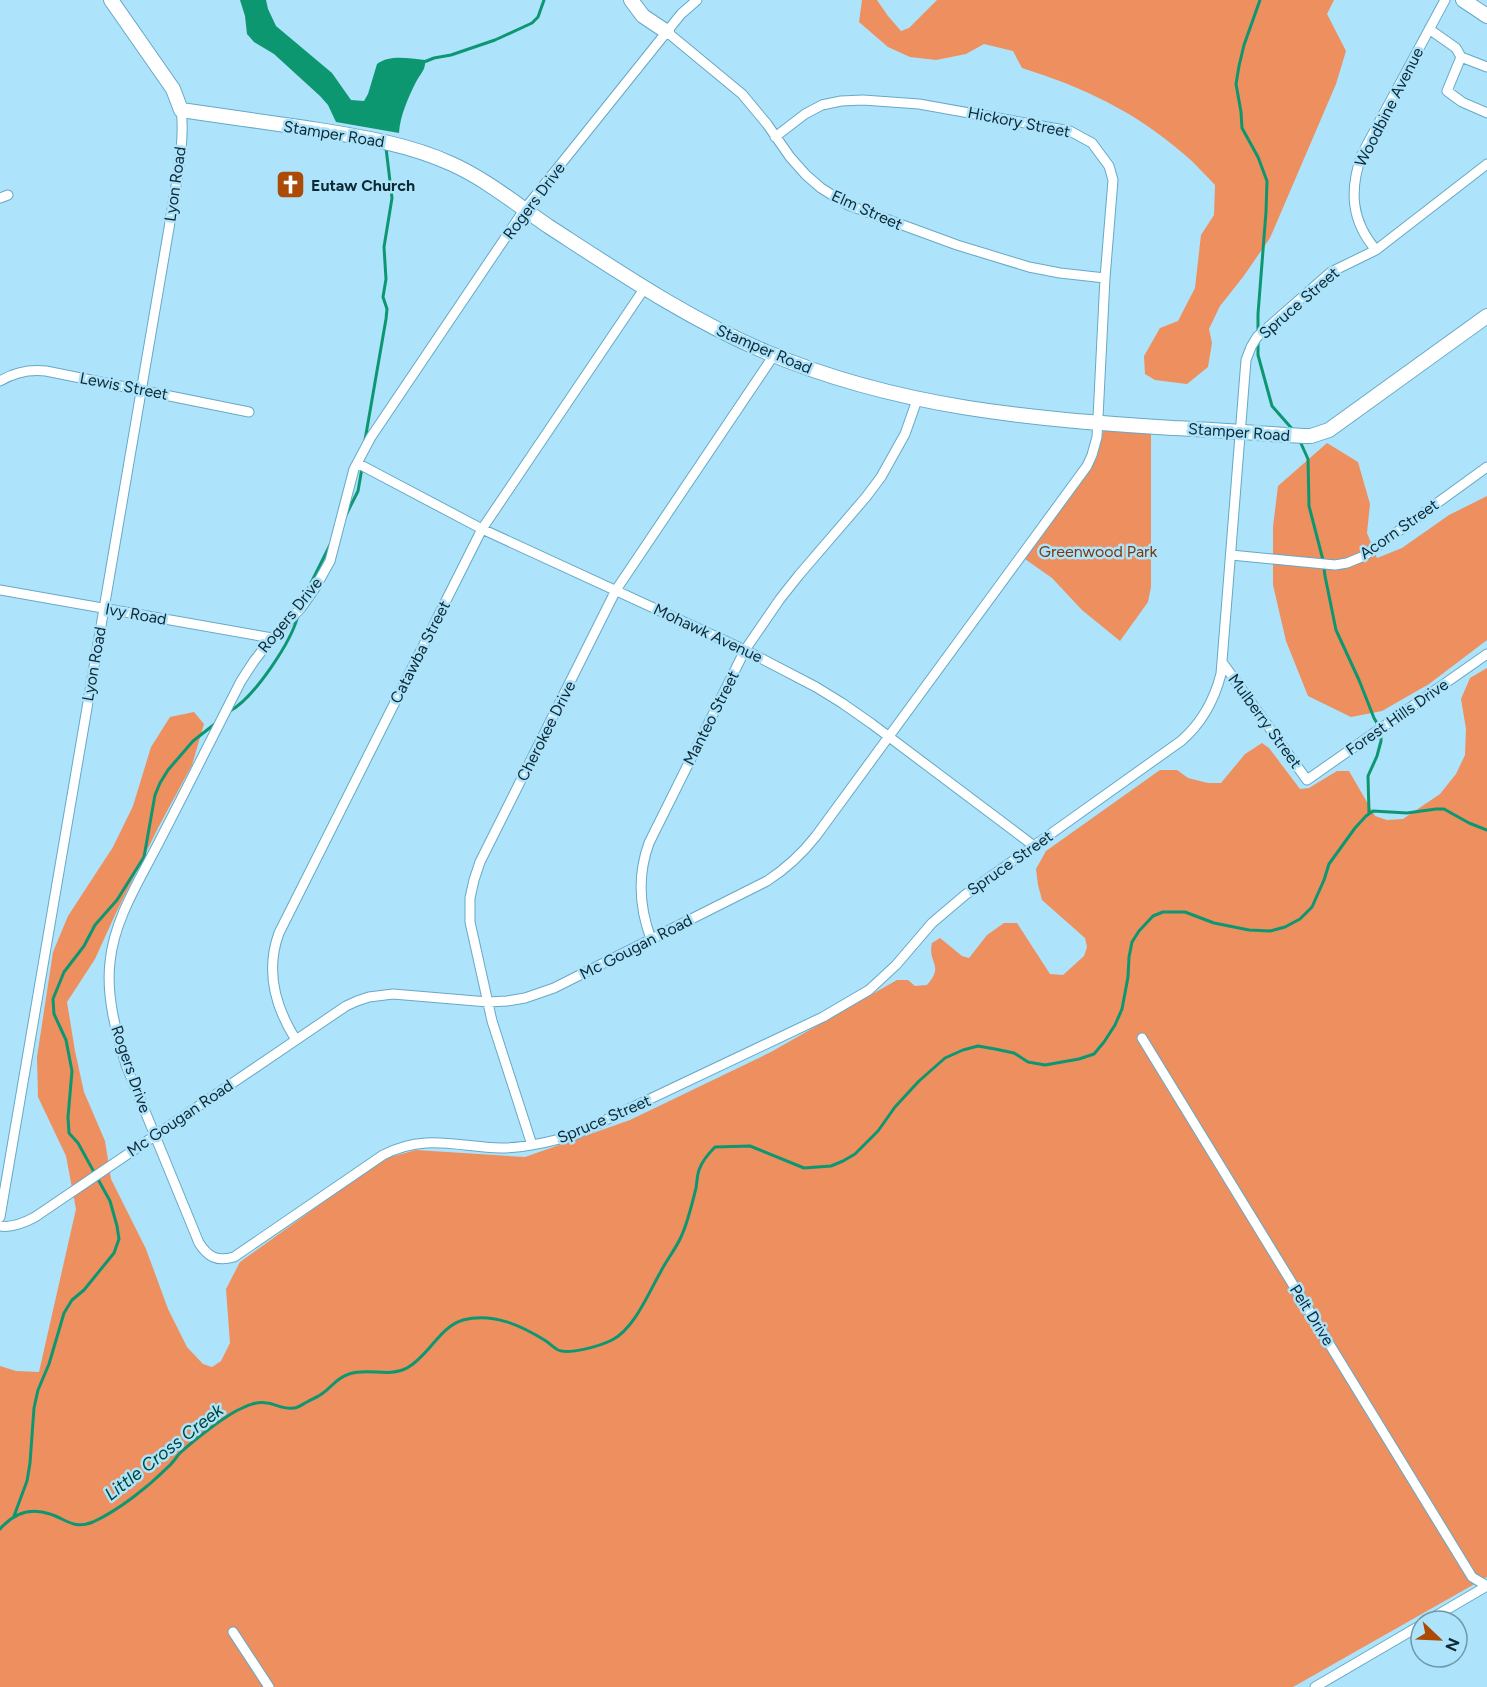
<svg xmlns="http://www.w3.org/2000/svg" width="1487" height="1687" font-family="Figtree,sans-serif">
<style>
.green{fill:#ee8f5f}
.water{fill:#0d9771}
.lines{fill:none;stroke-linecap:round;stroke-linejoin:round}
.stream{stroke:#0d9771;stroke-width:3}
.street-casing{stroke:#66a9c6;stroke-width:11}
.secondary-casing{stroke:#66a9c6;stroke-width:16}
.street{stroke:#fff;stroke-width:9}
.secondary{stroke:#fff;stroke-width:14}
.labels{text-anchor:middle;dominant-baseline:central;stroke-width:5;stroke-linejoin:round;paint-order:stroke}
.street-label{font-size:16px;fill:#0c2934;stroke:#ade3fb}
.poi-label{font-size:16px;font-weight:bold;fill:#0c2934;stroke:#ade3fb;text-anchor:start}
.park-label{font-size:16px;fill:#7c370c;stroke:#ade3fb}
.water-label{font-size:18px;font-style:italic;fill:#004632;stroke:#ade3fb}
</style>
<rect width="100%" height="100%" fill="#ade3fb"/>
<path class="green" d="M862 0H877L888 16 901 31 909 28 937 0H1334L1327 14 1346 51 1336 84 1270 238 1243 277 1220 306 1209 329 1212 343 1208 367 1187 384 1155 380 1145 374 1144 356 1160 328 1178 321 1195 288 1201 235 1214 215 1215 185C1205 175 1196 164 1185 155 1136 112 1083 87 1022 68L1013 51 984 44 966 54 936 60 910 57 888 47 859 22Z
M1104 429 1151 430V587L1148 602 1120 641 1082 610 1052 578 1025 559 1091 468 1098 450Z
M1327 443 1358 462 1370 504 1367 533 1377 558 1402 548 1449 515 1487 496V640L1429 684 1382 711 1351 717 1308 696 1286 641 1273 585V527L1278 486Z
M1487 668V1577L1293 1687H0V1366L16 1371 39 1372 76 1209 66 1156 38 1097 37 1057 53 952 68 916 113 847 133 806 151 747 170 717 194 712 204 724 192 765 159 826 115 915 95 959 67 1002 75 1051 84 1092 105 1141 111 1179 146 1249 168 1309 187 1347 203 1364 212 1367 221 1361 230 1343 226 1289 240 1262 383 1159 416 1150 525 1157 630 1120 771 1052 897 980H908L915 986 927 985C945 965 927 963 932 943L940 938 962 956 969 958 987 935 1004 923H1017L1050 974 1063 975 1084 956 1087 947 1085 938 1042 900 1038 885 1036 869 1046 851 1160 770H1177L1188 778 1208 783H1221L1245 754 1262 743 1269 748 1300 789 1309 788 1337 771H1349L1375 816 1387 820 1403 819 1440 794 1456 774 1465 755 1466 729 1461 699 1470 678Z"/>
<path class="water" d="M240 0H266L268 9 276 26 332 73 351 100 364 101 368 94 377 64C391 54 409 59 425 60 426 70 420 74 416 82 408 98 400 116 399 133L336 122 328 105 320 96 274 54 254 42 247 34 245 16Z"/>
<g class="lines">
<path class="stream" d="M424 62 434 58 451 55 495 40 532 23 538 17 544 0
M1258 333V314L1266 212 1267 181 1258 157 1242 128 1241 112 1236 84 1239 66 1244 45 1260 0
M1258 343V355L1272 406 1294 431
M1299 439 1308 459 1309 506 1323 560 1325 576 1336 630 1359 680 1374 718 1381 730V741L1377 756 1368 776 1369 813
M365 440 386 319 387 309 383 297 386 279 384 247 392 198 386 148
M346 515 358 491 362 468
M304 597 330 545
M230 711C254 698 292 641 298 615
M14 1516 27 1481 30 1463 34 1408 38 1390 49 1364 64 1313 72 1300 84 1290 114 1253 119 1239 117 1226 110 1201 78 1143 69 1133 68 1117 72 1071 66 1040 54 1014 53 999 64 972 84 946 95 925 117 900 144 857 155 795 160 783 168 770 193 741 216 723
M0 1529C13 1514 30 1507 50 1514 66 1519 74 1530 93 1522 119 1510 148 1487 168 1467 173 1463 176 1457 180 1453 194 1440 220 1420 236 1411 246 1406 256 1401 267 1403 276 1404 284 1410 294 1408 298 1408 303 1404 307 1402 312 1399 318 1397 323 1393 333 1386 335 1379 349 1374 369 1367 388 1378 407 1368 429 1356 439 1327 463 1320 493 1312 522 1326 546 1341 550 1344 554 1348 558 1350 569 1355 600 1346 612 1340 634 1329 648 1294 660 1273 666 1261 675 1250 681 1237 688 1222 692 1204 696 1188 697 1182 697 1176 699 1170 702 1161 709 1153 715 1147L750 1146 804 1168 831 1166 843 1161 855 1154 878 1131 895 1107 919 1081 945 1058 963 1050 978 1046 995 1049 1014 1053 1028 1062 1045 1065 1079 1059 1094 1054 1104 1042 1115 1025 1122 1009 1128 977 1129 957 1132 942 1139 931 1153 916 1163 912H1185L1214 923 1249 930 1270 931 1285 927 1300 919 1312 907 1324 880 1329 864 1355 828 1366 816 1373 811 1407 813 1436 809H1444L1469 823 1487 830"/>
<defs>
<path id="street" d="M697 0 681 14 524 210 371 437 354 469 330 561 315 588 301 608 272 638 254 661 241 681C213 736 186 790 158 844 139 881 114 920 110 962 106 996 116 1032 126 1065L199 1243C208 1257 217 1262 234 1257L383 1155C425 1133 458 1147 501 1148 526 1148 550 1142 574 1135L823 1017 869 990 896 965 932 923 965 895 1181 741C1202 723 1214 701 1221 674L1246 360 1251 347 1257 337 1331 272 1376 250 1487 164
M1429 29 1456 48 1461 57 1487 67
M667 32 742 94 767 124 790 157 806 175 821 188 848 205 957 245 1029 267 1060 273 1105 278
M1461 57 1447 91 1462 102 1487 113
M0 198 8 195
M1376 250C1351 221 1349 190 1362 154L1445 0
M0 381C15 372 29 369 46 371L249 412
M357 463 482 529 745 650 816 687 842 703 872 724 1034 846
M1231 555 1335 565 1347 563 1364 556 1487 467
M0 590 272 638
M1222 662 1307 780 1487 654
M651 939C639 907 637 876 649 843L745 650 780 599 799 575 866 497 881 477 905 434 917 400
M1142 1038 1472 1577 1487 1586
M296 1040C275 1007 265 971 279 933L482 529 644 289
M532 1145 492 1021 470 922V898L474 880 480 862 616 590 774 355
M0 1217 169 228C174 193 186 144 181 110
M0 1226C12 1228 24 1223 35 1217L296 1040 346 1006 357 1001 369 997 393 994 488 1002 507 1001 525 998 554 988 767 881C787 868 802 854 816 836L1087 466 1092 455 1097 437 1105 278 1113 180 1109 166 1092 143 1070 131 919 104 863 100 841 101 822 105 805 114 775 137
M1427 1621 1487 1586
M233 1632 269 1687
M1315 1687 1421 1625"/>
<path id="secondary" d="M111 0 173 89 181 110C223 116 264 122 306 128 356 136 406 143 452 164 487 180 516 204 548 226 619 272 688 319 766 352 899 408 1031 419 1173 428 1201 429 1229 431 1257 433 1275 434 1293 436 1311 436L1329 430 1487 316
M631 0 643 16 667 32
M1463 0 1487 16"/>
</defs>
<use href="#street" class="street-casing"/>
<use href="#secondary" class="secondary-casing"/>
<use href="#street" class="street"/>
<use href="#secondary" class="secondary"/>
</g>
<defs>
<symbol id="church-square" viewBox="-11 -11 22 22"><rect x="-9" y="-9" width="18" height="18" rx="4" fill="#ac4b06" stroke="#ade3fb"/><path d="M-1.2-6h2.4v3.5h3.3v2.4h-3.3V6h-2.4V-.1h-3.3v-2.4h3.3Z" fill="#fff"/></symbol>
</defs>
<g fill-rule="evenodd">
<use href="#church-square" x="274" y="168" width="33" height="33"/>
</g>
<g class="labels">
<g class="street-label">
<text transform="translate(1389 107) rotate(-63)">Woodbine Avenue</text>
<text transform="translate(1019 122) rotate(11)">Hickory Street</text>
<text transform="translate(334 134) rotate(9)">Stamper Road</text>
<text transform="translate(175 184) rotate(-82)">Lyon Road</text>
<text transform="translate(534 201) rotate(-53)">Rogers Drive</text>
<text transform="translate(867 210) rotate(24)">Elm Street</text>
<text transform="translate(1299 303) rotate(-41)">Spruce Street</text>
<text transform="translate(764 349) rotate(23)">Stamper Road</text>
<text transform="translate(124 386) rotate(11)">Lewis Street</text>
<text transform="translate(1239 432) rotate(4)">Stamper Road</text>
<text transform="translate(1399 529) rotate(-35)">Acorn Street</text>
<text transform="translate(136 614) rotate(10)">Ivy Road</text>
<text transform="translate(290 615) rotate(-51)">Rogers Drive</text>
<text transform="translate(708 633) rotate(25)">Mohawk Avenue</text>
<text transform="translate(420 652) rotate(-63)">Catawba Street</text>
<text transform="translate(94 664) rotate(-80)">Lyon Road</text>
<text transform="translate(1397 717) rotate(-35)">Forest Hills Drive</text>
<text transform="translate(711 718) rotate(-63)">Manteo Street</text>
<text transform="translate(1265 721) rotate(54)">Mulberry Street</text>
<text transform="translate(546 731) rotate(-63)">Cherokee Drive</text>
<text transform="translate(1010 863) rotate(-35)">Spruce Street</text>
<text transform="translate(636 947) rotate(-27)">Mc Gougan Road</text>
<text transform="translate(131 1069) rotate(71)">Rogers Drive</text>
<text transform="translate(180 1118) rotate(-34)">Mc Gougan Road</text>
<text transform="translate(604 1119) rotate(-23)">Spruce Street</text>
<text transform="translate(1312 1315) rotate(58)">Pelt Drive</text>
</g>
<g class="poi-label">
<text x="311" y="185">Eutaw Church</text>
</g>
<g class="park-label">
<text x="1098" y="551">Greenwood Park</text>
</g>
<g class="water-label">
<text transform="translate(164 1452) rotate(-38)">Little Cross Creek</text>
</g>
</g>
<g transform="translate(1439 1639) rotate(113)"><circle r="28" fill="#ade3fb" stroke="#6d99ab" stroke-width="1.5"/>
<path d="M0-4.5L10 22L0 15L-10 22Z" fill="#ac4b06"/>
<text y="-9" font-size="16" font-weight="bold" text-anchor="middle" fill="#0c2934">N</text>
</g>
</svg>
